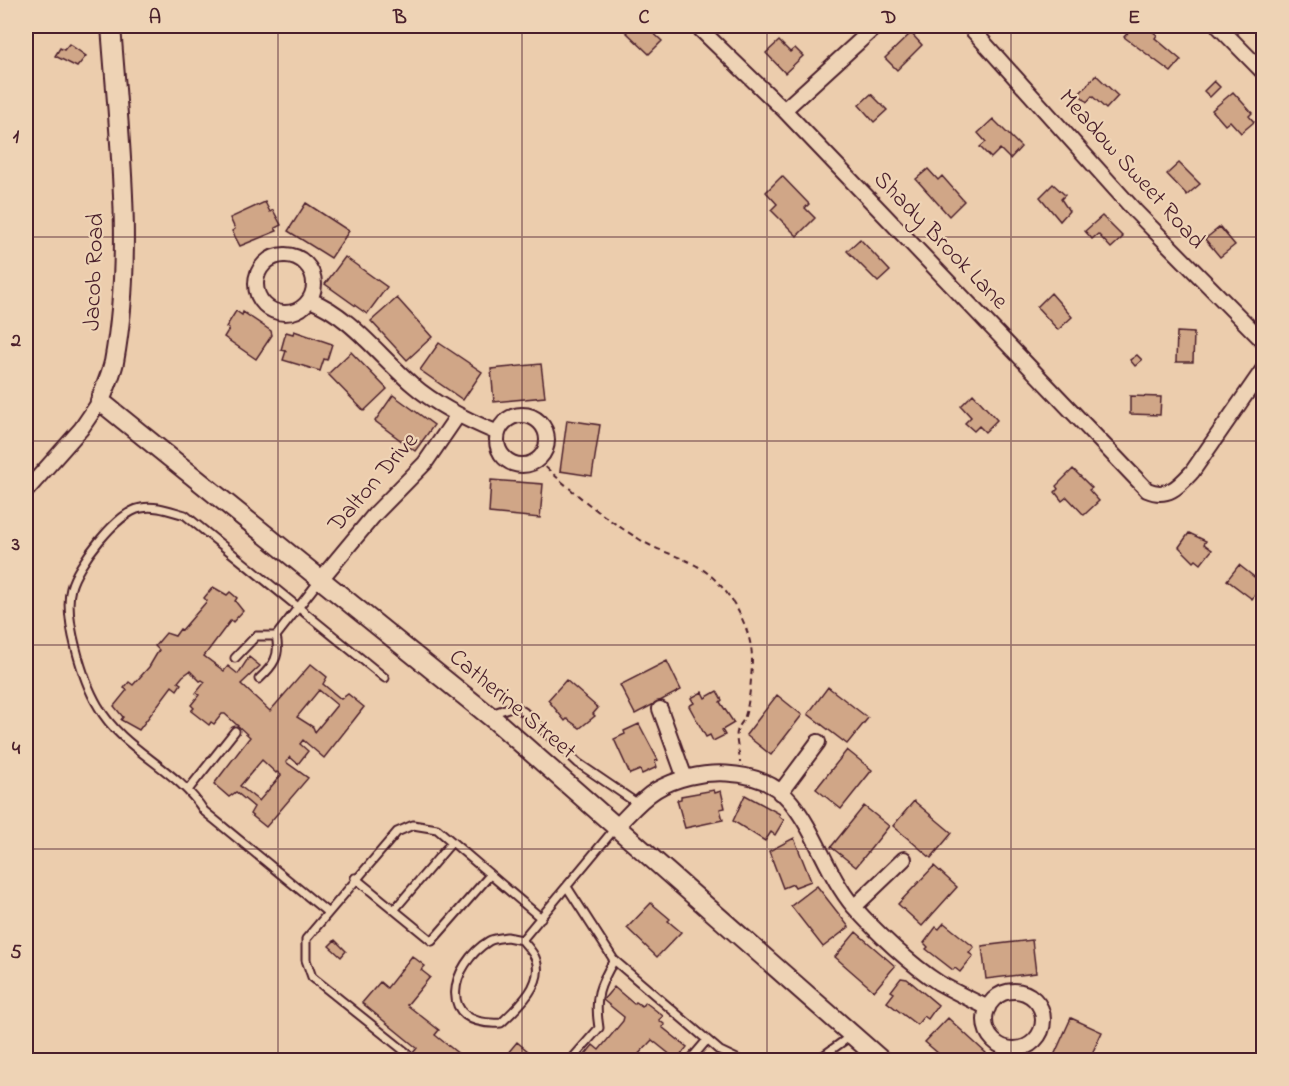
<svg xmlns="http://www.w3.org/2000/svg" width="1289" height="1086" font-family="'Indie Flower',sans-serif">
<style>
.building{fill:#d0a687;stroke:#4a1f2b;stroke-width:1.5;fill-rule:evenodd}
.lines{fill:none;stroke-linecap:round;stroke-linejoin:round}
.service-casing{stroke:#4a1f2b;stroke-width:11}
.minor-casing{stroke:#4a1f2b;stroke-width:18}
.tertiary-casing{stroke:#4a1f2b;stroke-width:22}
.path{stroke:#4a1f2b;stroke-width:2;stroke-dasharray:6 4.5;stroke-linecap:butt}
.service{stroke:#eed3b5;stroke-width:7}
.minor{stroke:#eed3b5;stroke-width:14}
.tertiary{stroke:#eed3b5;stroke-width:18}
.grid{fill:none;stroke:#4a1f2b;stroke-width:1.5;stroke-opacity:0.55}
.labels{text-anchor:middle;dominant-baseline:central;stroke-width:4.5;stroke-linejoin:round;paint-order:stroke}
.street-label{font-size:24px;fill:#4a1f2b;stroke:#eed3b5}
.neatline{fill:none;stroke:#4a1f2b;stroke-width:2}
.grid-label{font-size:20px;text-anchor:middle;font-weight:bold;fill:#4a1f2b}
</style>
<rect width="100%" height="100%" fill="#eccdad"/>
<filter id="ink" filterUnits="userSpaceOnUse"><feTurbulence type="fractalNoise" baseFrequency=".0167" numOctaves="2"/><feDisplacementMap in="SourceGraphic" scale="12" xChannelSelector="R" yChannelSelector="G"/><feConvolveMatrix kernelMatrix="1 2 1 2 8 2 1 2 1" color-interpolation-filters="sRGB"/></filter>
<g filter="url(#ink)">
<path class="building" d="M631 26H646L662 41 649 54 625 31Z
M1134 26H1151L1155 29 1152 31 1157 35 1155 38 1181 60 1171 72 1124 37Z
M911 33 922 45 897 70 885 58Z
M779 41 790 52 795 48 803 56 785 73 766 53Z
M69 44 86 56 77 67 55 56 60 48 64 50Z
M1096 75 1118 96 1106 109 1092 96 1087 102 1079 94Z
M1214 81 1220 87 1210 97 1204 91Z
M1233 92 1252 113 1249 116 1254 122 1241 133 1230 121 1225 125 1212 110Z
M871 94 887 110 874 122 859 105Z
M993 119 1021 147 1010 159 1000 149 991 158 980 147 986 142 978 133Z
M1179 163 1200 184 1187 195 1167 174Z
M928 169 938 180 942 176 964 201 949 216 916 179Z
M782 176 809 204 805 208 815 218 797 236 771 210 777 204 766 192Z
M1053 184 1065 195 1061 199 1069 211 1060 221 1040 197Z
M265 202 270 212 273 210 281 225 275 228 277 231 240 246 232 231 235 229 230 218Z
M306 203 349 231 331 258 288 231Z
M1102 216 1123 237 1111 248 1098 234 1092 239 1085 231Z
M1220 227 1235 245 1220 257 1205 239Z
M860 239 890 271 878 282 847 251Z
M345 257 387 287 367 314 325 284Z
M1051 293 1072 317 1058 330 1037 307Z
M397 298 432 337 407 360 371 321Z
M236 311 242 315 243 312 271 331 272 335 256 359 224 337 229 329 226 327Z
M294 331 332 344 327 360 324 359 320 371 283 360 286 351 281 350 286 332 293 334Z
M1177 332 1194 333 1193 362H1176Z
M439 343 482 372 463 400 420 370Z
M351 352 387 389 364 411 328 374Z
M1137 355 1142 360 1135 366 1130 360Z
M541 364 545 397 494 402 491 369Z
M973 394 997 420 985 432 979 426 974 431 965 423 971 417 961 406Z
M393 395 434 425 415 451 375 421Z
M1130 396 1161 397 1160 415 1130 414Z
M567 420 600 425 592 476 560 471Z
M1073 469 1092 488 1089 490 1099 501 1084 515 1067 497 1062 501 1055 492 1058 489 1056 486Z
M491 480 543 484 540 518 489 513Z
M1189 533 1206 541 1204 544 1212 550 1201 564 1196 560 1194 562 1179 547Z
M1239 565 1263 584 1252 599 1227 580Z
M213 587 227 595 230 592 237 598 235 601 243 611 233 622 231 620 204 656 224 671 228 666 238 674 249 657 260 666 241 684 270 711 311 664 327 677 323 684 341 699 348 694 364 707 324 758 303 740 300 744 308 751 298 764 290 757 286 762 308 778 266 827 250 814 254 807 236 792 229 797 214 784 250 737 225 714H222L214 724 211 722 209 725 191 711 194 708 191 705 199 695 196 693 205 682 202 680 200 681 190 671 183 676 178 682 181 684 177 690 172 686 139 730 121 720 123 717 114 706 127 690 124 688 129 682 133 685 149 667 159 650 155 646 166 633 175 636 180 629 182 630 207 601 204 598ZM319 690 337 705 315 732 313 727 297 717ZM262 760 276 773 277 772 281 775 259 801 240 786Z
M667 661 681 690 635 714 620 685Z
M566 680 598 708 593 714 595 716 580 728 567 719 565 721 548 700Z
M828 687 868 718 847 744 808 714Z
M717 691 722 700 720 702 734 723 722 730 725 735 713 741 710 735 706 737 689 706 694 703 691 698 702 692 705 698Z
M777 695 802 715 771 755 746 735Z
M639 724 658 760 655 761 657 767 642 774 640 770 630 774 614 739 625 734 624 731Z
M847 750 872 770 841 809 816 789Z
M714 790 715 793 721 791 725 808 720 809 723 820 685 828 677 800 681 799V796Z
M745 795 780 814 779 816 784 820 775 835 771 832 765 841 733 821Z
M914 801 952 833 931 858 893 826Z
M864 806 889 826 856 867 831 847Z
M794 838 811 881 795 887 793 884 783 888 769 851Z
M934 866 957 887 922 926 898 904Z
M817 886 849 927 823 947 791 906Z
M651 903 670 919 668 921 681 932 657 957 627 928Z
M944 923 974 947 969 953 973 956 960 972 955 968 953 970 926 949 928 947 924 943 936 927 939 929Z
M856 932 895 966 874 991 835 957Z
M335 940 346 951 341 957 329 946Z
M1032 940 1036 973 986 979 982 946Z
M412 956 425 966 421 970 430 977 407 1005 439 1030 435 1035 460 1055 458 1060H407L417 1048 362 1003 380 982 387 988Z
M901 978 907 979 938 1005 928 1019 924 1016 917 1025 887 1002 894 993 891 991Z
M614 987 634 1004 636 1002 642 1006 645 1002 663 1016 659 1020 665 1025 662 1027 687 1047 677 1060 652 1040 633 1060H592L585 1055 593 1045 599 1050 623 1021 624 1017 603 1000Z
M948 1018 986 1053 979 1060H946L925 1042Z
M1071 1018 1102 1032 1089 1060H1052Z
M517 1042 539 1060H502Z"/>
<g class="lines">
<defs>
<path id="service" d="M276 636 319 581
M235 658 256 636H276
M259 679C273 666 281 656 276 636
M491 714 514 706 524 712 578 763 638 804
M188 790 235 731
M355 878 432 941 490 875
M567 887 614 960 720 1051 739 1060
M394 910 452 842
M327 912 204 811C177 768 123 751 98 706 83 681 63 617 71 588 77 565 117 512 141 508 156 505 170 511 185 515L385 678
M507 937 522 940C527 946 534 953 536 960 544 985 517 1008 501 1023 434 1027 451 964 489 941 494 938 502 938 507 937Z
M522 940 616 827
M407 1053 312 977 306 960V939L397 832 413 825 437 829 541 918
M571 1060 599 1028C594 997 599 986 614 960
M690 1060 707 1040
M810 1060 820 1058 852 1035"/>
<path id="minor" d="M697 26 784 110 1147 490C1168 499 1179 486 1192 472L1264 368
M969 26 1135 211 1264 342
M1218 26 1264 73
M784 110 876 26
M256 284a29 29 0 1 1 58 0a29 29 0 1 1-58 0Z
M310 300C351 316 380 357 413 385 437 406 469 421 498 433
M497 440a25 25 0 1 1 50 0a25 25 0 1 1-50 0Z
M26 491 81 429 100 401
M321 579 375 514 425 463 458 415
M660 709 685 778
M780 793 818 742
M616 827C629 814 640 800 656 790 694 767 761 765 791 802 817 834 827 875 854 907 876 932 911 965 939 983 955 992 972 1000 988 1008
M854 907 904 859
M985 1020a29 29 0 1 1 58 0a29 29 0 1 1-58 0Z"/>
<path id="tertiary" d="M111 26C119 136 134 252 114 362 111 375 105 388 100 401L497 722 881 1060"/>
</defs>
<use href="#service" class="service-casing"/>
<use href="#minor" class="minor-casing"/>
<use href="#tertiary" class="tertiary-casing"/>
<path class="path" d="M538 460C569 489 602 517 639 539 657 551 678 555 697 566 725 581 751 624 752 657 752 673 750 700 745 716 744 721 738 726 737 732 735 741 740 753 740 763"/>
<use href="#service" class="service"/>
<use href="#minor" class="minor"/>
<use href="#tertiary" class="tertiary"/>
</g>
</g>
<path class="grid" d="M278 26V1060M522 26V1060M767 26V1060M1011 26V1060M26 237H1264M26 441H1264M26 645H1264M26 849H1264"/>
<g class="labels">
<g class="street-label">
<text transform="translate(1131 170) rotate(48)">Meadow Sweet Road</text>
<text transform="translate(940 241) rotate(46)">Shady Brook Lane</text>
<text transform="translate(95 272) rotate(-88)">Jacob Road</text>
<text transform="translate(374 483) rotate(-49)">Dalton Drive</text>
<text transform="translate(512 705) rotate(40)">Catherine Street</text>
</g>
</g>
<rect width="1289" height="1086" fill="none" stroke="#eed3b5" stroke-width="66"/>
<rect x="33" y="33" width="1223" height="1020" class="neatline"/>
<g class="grid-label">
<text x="155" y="23">A</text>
<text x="400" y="23">B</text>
<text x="644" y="23">C</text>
<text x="889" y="23">D</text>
<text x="1134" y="23">E</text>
<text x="16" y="142">1</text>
<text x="16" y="346">2</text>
<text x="16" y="550">3</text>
<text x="16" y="754">4</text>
<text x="16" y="958">5</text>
</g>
</svg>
